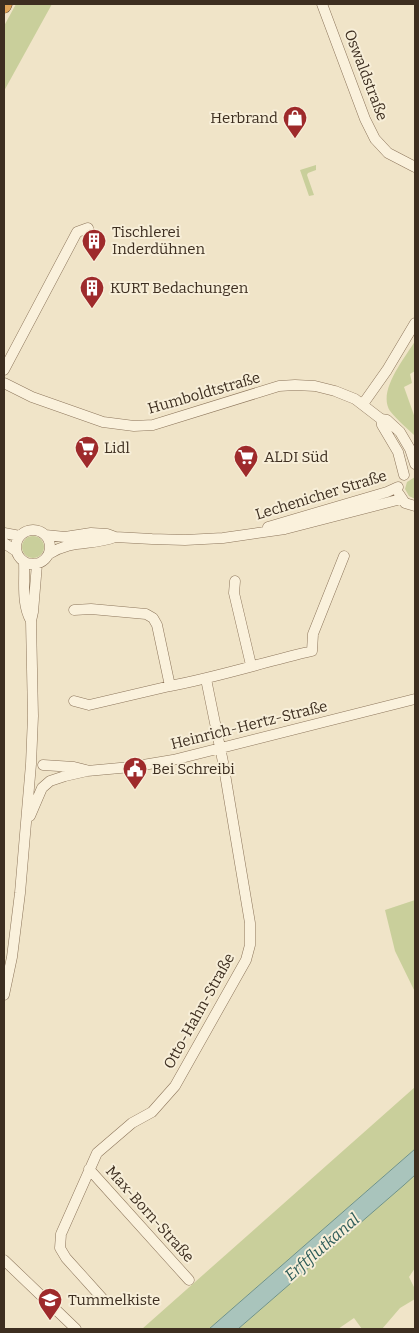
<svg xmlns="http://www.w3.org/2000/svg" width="419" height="1333" font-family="Bitter,serif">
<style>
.green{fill:#c9cf9b}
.water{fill:#a9c4bc;stroke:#6f938a}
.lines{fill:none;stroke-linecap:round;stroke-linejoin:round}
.minor-casing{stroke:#8d765c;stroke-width:11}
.highway-casing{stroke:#5b4430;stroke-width:15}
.minor{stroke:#faf1dc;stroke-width:10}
.highway{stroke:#e0a458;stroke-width:14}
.labels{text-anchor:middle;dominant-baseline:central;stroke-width:4;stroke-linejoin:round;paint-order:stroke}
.street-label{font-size:15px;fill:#3d2e20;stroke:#f7eed8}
.poi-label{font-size:15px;fill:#3d2e20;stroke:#f7eed8;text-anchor:start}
.water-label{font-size:16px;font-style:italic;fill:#2f5d5a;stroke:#f7eed8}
</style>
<rect width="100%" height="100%" fill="#f0e4c8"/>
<path class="green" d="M16 4H52L4 91V26Z
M316 165V170L308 173 307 175 314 195 309 196 300 170Z
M415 341V371L410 374 412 383 404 387 415 418V436C407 428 397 420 390 411 377 391 405 358 415 341Z
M415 477V499L409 496 405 489 407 482Z
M22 547a11 11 0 1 1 22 0a11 11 0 1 1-22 0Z
M415 900V992L395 951 385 910Z
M415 1087V1149L209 1329H142Z
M415 1175V1268L409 1277 415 1289V1299L400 1308 382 1329H362L354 1318 338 1329H238Z"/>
<path class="water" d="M415 1149V1175L404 1185 238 1329H209Z"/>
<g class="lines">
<defs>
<path id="minor" d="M322 4 365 119 375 139 388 153 415 167
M4 370 77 232 88 228
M4 383 32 397 103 422 134 426 153 425 279 386 295 385 315 386 335 391 355 399 381 419 387 420 400 432 410 449 415 464
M363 404 387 370 415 323
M381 419 382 425 398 452 404 475
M399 494 405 503 415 506
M268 527 387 492 398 487
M16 547a17 17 0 1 1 34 0a17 17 0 1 1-34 0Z
M4 533 20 536
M45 535 65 537 91 533 107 534 115 537 152 539 185 540 223 538 285 529 401 499
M4 543 16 551
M49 554C72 539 92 546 115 537
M24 562C25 582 21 603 31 621
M235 581 234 593 251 665
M74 610 91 609 146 614 153 618 157 625 170 686C218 677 264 662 312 651L313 634 344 556
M206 679 223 762
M74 701 89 705 170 686
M43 765 74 767 86 770
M30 816 42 788 50 781 65 776 87 771 131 767 173 760 415 699
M4 995 12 957 20 893 31 764 33 716 31 621 33 612 37 564
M89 1169 189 1280
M4 1260 76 1329
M102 1298 66 1258 60 1248 61 1234 97 1153 132 1123 152 1112 175 1086 246 960 250 945V923L224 768"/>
<path id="highway" d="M4 6 5 4"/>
</defs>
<use href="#minor" class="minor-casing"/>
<use href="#highway" class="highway-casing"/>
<use href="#minor" class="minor"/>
<use href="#highway" class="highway"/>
</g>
<defs>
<symbol id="shop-pin" viewBox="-11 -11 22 30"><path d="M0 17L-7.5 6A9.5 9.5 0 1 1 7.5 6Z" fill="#9e2a2b" stroke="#f7eed8"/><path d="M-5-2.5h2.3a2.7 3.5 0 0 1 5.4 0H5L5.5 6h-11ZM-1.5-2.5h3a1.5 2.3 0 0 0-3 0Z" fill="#fff"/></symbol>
<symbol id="building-pin" viewBox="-11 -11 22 30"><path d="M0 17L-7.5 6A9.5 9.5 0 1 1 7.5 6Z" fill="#9e2a2b" stroke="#f7eed8"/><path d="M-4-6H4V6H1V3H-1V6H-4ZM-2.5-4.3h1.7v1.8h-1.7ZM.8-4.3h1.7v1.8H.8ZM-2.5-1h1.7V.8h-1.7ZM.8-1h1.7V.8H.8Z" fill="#fff"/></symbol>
<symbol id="supermarket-pin" viewBox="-11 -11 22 30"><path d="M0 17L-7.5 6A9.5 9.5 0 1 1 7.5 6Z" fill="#9e2a2b" stroke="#f7eed8"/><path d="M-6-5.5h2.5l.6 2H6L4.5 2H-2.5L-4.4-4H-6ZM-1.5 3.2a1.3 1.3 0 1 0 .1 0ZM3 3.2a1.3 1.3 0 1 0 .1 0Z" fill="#fff"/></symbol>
<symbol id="civic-pin" viewBox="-11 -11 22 30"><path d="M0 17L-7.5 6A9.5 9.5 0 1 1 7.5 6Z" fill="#9e2a2b" stroke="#f7eed8"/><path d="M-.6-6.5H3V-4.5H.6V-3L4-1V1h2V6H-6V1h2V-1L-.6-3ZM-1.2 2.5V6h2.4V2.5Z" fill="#fff"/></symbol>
<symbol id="school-pin" viewBox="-11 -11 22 30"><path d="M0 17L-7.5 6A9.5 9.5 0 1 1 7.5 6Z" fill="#9e2a2b" stroke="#f7eed8"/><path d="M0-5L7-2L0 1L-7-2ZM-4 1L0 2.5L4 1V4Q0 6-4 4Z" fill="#fff"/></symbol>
</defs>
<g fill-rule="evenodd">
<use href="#shop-pin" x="281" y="104" width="28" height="38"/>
<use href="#building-pin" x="80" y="227" width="28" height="38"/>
<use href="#building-pin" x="78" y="274" width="28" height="38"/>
<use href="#supermarket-pin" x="73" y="434" width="28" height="38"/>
<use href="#supermarket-pin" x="232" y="443" width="28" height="38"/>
<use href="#civic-pin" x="121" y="755" width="28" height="38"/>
<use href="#school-pin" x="36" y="1286" width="28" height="38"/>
</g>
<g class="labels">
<g class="street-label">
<text transform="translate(366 75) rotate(69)">Oswaldstraße</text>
<text transform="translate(204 393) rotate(-16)">Humboldtstraße</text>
<text transform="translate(321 495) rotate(-17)">Lechenicher Straße</text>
<text transform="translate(249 725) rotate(-14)">Heinrich-Hertz-Straße</text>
<text transform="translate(199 1011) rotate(-61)">Otto-Hahn-Straße</text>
<text transform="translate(150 1214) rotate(48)">Max-Born-Straße</text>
</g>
<g class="poi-label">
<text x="278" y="118" text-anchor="end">Herbrand</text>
<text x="112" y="232">Tischlerei<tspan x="112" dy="17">Inderdühnen</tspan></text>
<text x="110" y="288">KURT Bedachungen</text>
<text x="104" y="448">Lidl</text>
<text x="264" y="457">ALDI Süd</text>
<text x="152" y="769">Bei Schreibi</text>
<text x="68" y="1300">Tummelkiste</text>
</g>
<g class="water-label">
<text transform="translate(322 1247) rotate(-41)">Erftflutkanal</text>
</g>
</g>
<rect width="419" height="1333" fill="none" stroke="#3d2e20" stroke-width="10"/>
</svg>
